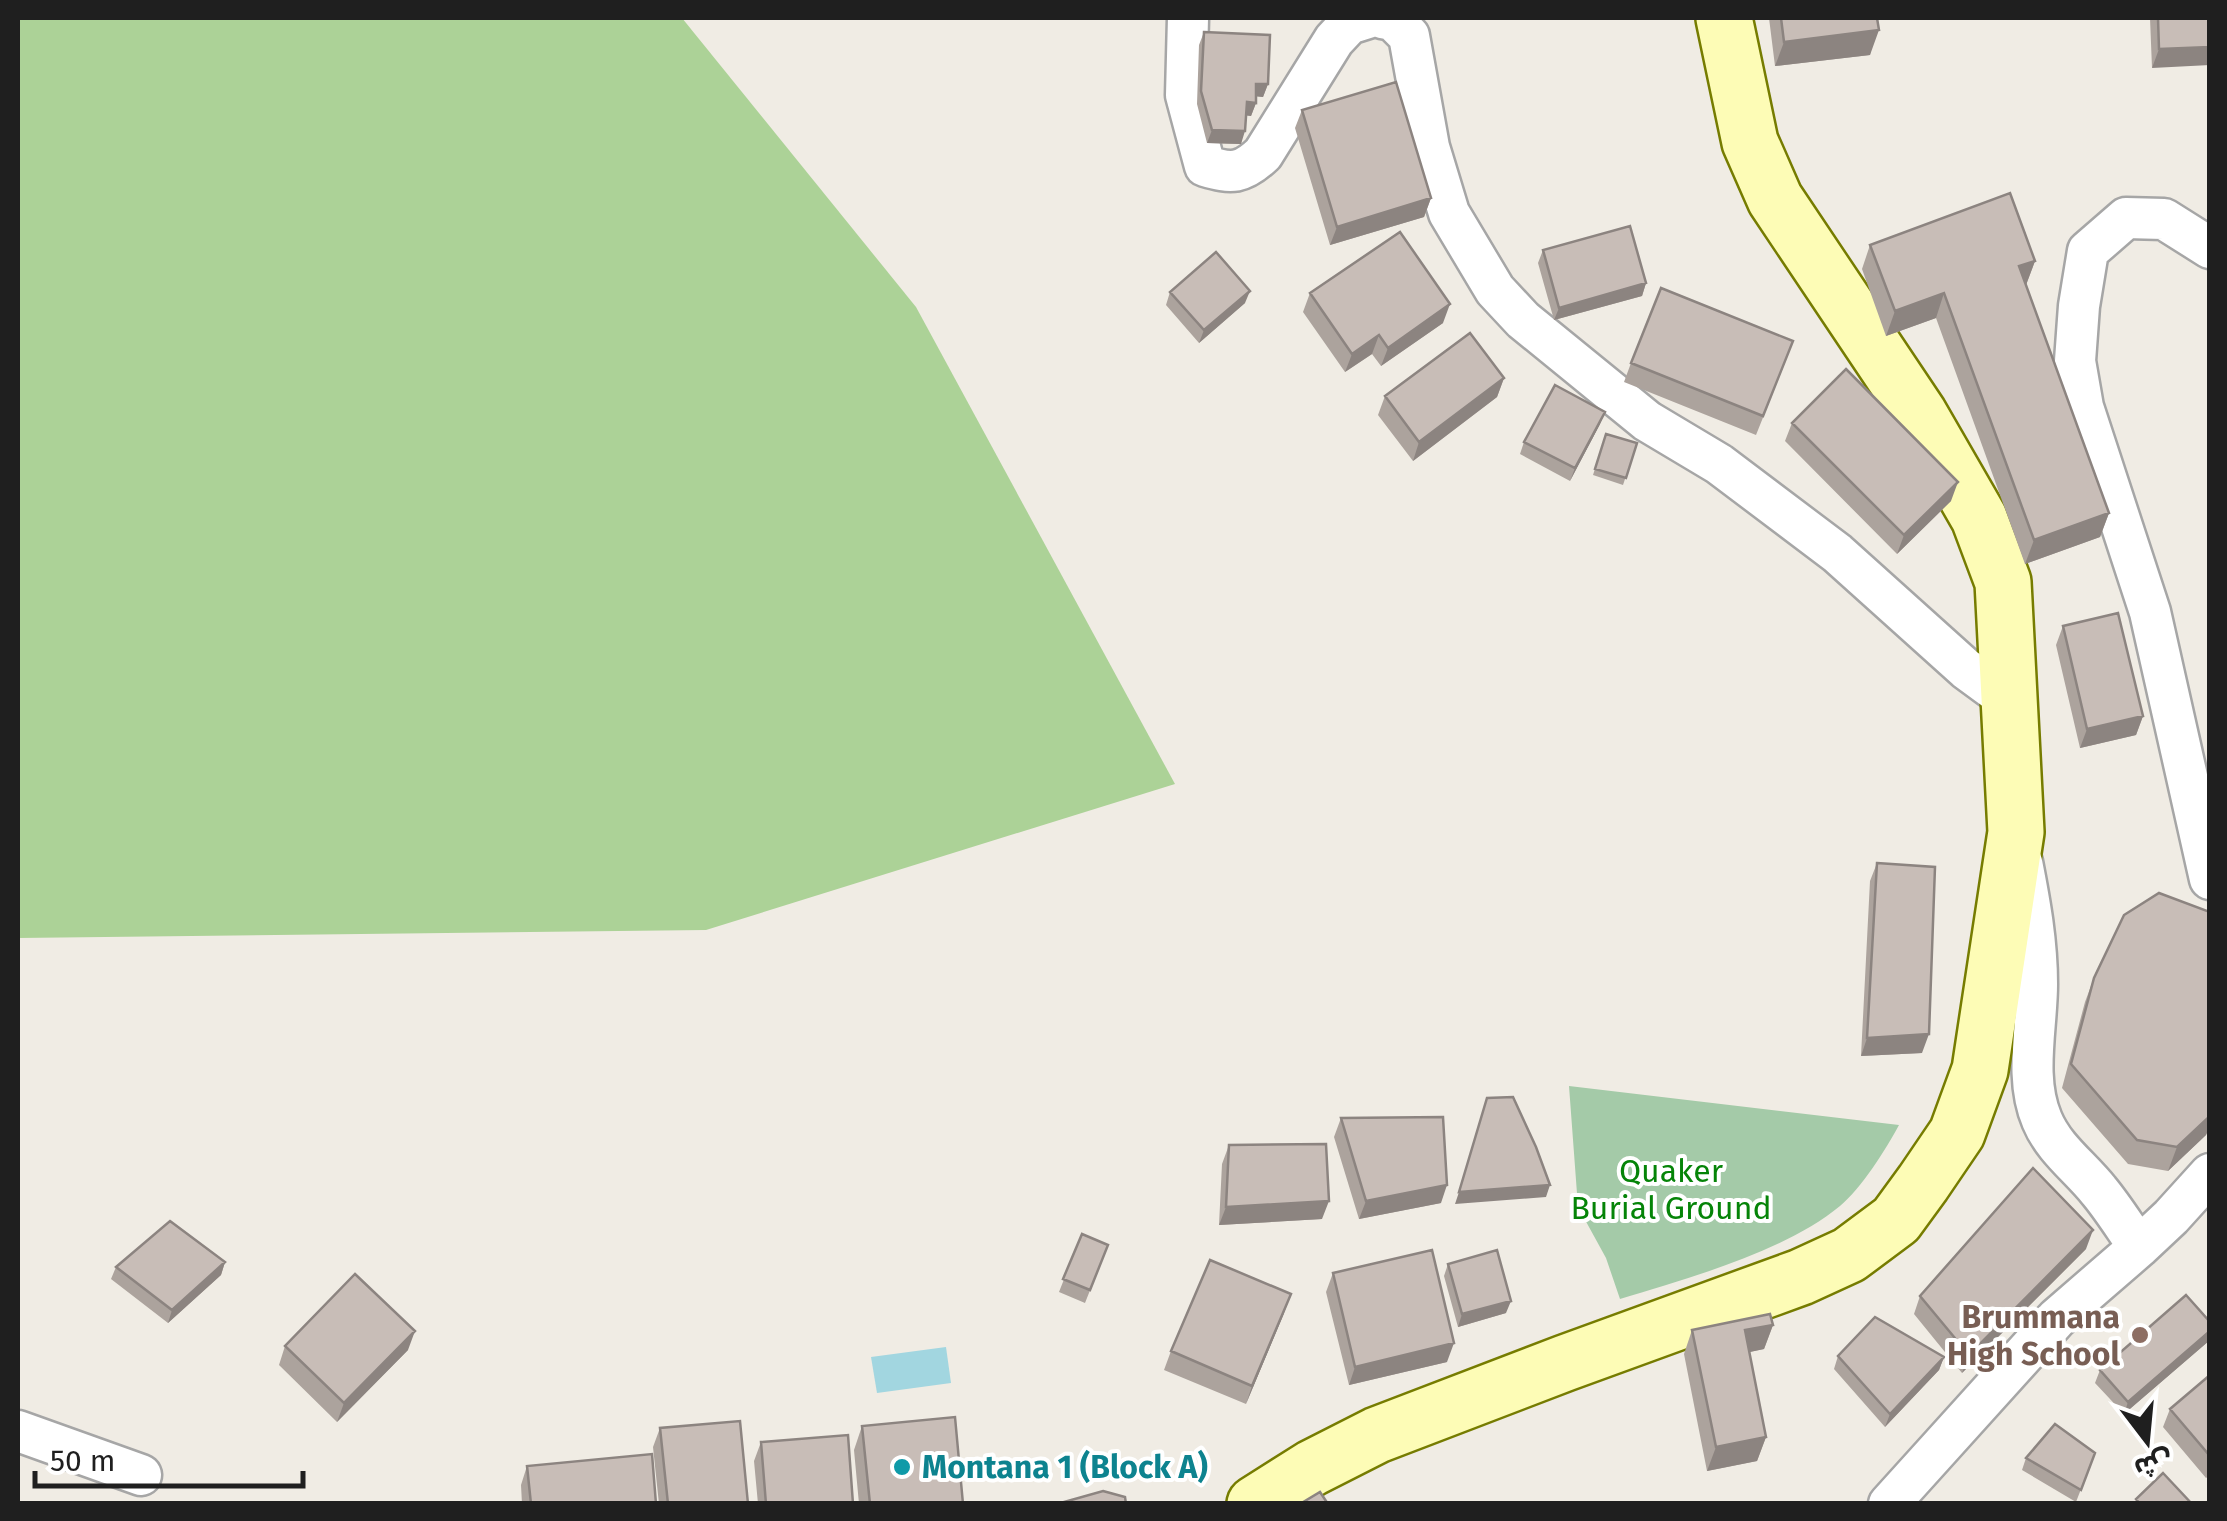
<svg xmlns="http://www.w3.org/2000/svg" width="2227" height="1521" font-family="'Fira Sans','Noto Sans Arabic',sans-serif">
<style>
.forest{fill:#acd297}
.cemetery{fill:#a4caa8}
.water{fill:#a2d6e0}
.lines{fill:none;stroke-linecap:round;stroke-linejoin:round}
.minor-casing{stroke:#a6a6a6;stroke-width:45}
.secondary-casing{stroke:#767c00;stroke-width:60}
.minor{stroke:#fff;stroke-width:40}
.secondary{stroke:#fdfcb6;stroke-width:55}
.wall{fill:#aca39d}
.shaded-wall{fill:#8c8480}
.building{fill:#c8bdb7;stroke:#8c8480;stroke-width:2.5}
.education-dot{fill:#8d6e63;stroke:#fff;stroke-width:4}
.culture-dot{fill:#0f9aa8;stroke:#fff;stroke-width:4}
.labels{text-anchor:middle;dominant-baseline:central;stroke-width:8;stroke-linejoin:round;paint-order:stroke}
.park-label{font-size:32px;fill:#058408;stroke:#fff}
.education-label{font-size:32px;font-weight:bold;fill:#785e54;stroke:#fff;text-anchor:end}
.culture-label{font-size:32px;font-weight:bold;fill:#0d838f;stroke:#fff;text-anchor:start}
</style>
<rect width="100%" height="100%" fill="#f0ece4"/>
<path class="forest" d="M18 18H682L916 307 1175 784 706 930 18 938Z"/>
<path class="cemetery" d="M1569 1086 1899 1125C1886 1149 1861 1189 1840 1206 1784 1252 1689 1278 1620 1299L1606 1258 1578 1207Z"/>
<path class="water" d="M946 1347 951 1383 877 1393 871 1357Z"/>
<g class="lines">
<defs>
<path id="minor" d="M1188 18 1186 95 1205 166C1232 174 1242 174 1263 154L1334 40 1349 24 1368 18
M1382 18 1393 20 1409 36 1429 147 1449 213 1495 290 1523 320 1647 421 1719 464 1837 553 1966 669 2011 702
M2210 248 2164 219 2126 218 2088 251 2079 306 2075 361 2083 407 2150 612 2210 879
M2022 862C2030 903 2037 942 2037 984 2037 1028 2024 1078 2042 1120 2054 1149 2080 1167 2099 1191 2114 1209 2126 1229 2139 1247
M18 1431 141 1475
M1889 1504 2057 1318 2139 1247 2171 1217 2210 1174"/>
<path id="secondary" d="M1255 1504 1312 1468 1377 1435 1565 1363 1801 1277 1849 1255 1896 1220 1923 1183 1957 1133 1980 1070 2016 832 2003 582 1979 518 1919 414 1775 199 1750 142 1724 18"/>
</defs>
<use href="#minor" class="minor-casing"/>
<use href="#secondary" class="secondary-casing"/>
<use href="#minor" class="minor"/>
<use href="#secondary" class="secondary"/>
</g>
<path class="wall" d="M1769 18H1877L1870 55 1775 66Z
M2150 18H2210L2152 68Z
M1204 32 1268 84 1263 97 1256 96V103L1251 116 1246 115 1241 144 1207 143 1197 104 1199 45Z
M1302 110 1431 198 1424 217 1330 245 1295 128Z
M1870 245 2035 261 2026 285 2109 513 2100 537 2025 564 1936 318 1886 336 1862 269Z
M1543 250 1646 283 1642 296 1554 320 1538 263Z
M1170 292 1245 303 1199 343 1166 305Z
M1310 293 1443 323 1381 366 1372 354 1345 372 1303 312Z
M1786 360 1756 435 1624 382 1631 363Z
M1504 378 1497 397 1413 461 1378 415 1385 396Z
M1792 423 1951 501 1897 554 1785 441Z
M1600 424 1570 481 1520 454 1524 442Z
M1606 434 1637 443 1623 485 1593 475Z
M2063 626 2143 716 2136 735 2080 748 2056 645Z
M1877 863 1922 1053 1861 1056 1870 881Z
M2210 912V1126L2206 1135 2168 1171 2128 1164 2062 1088 2085 1002 2094 978Z
M1341 1118 1441 1203 1359 1219 1334 1137Z
M1229 1145 1322 1219 1219 1225 1222 1164Z
M1082 1234 1108 1245 1085 1303 1059 1292Z
M2086 1249 1962 1373 1914 1314 1920 1296Z
M225 1262 221 1275 168 1323 111 1279 116 1267Z
M1448 1264 1506 1313 1458 1327 1444 1276Z
M1333 1273 1447 1362 1349 1385 1326 1292Z
M1284 1313 1246 1404 1164 1370 1171 1351Z
M2210 1322V1340L2124 1414 2095 1383 2100 1370Z
M1773 1325 1764 1349 1749 1352 1766 1437 1757 1461 1707 1471 1684 1354 1692 1330Z
M285 1346 408 1350 337 1422 279 1365Z
M1838 1356 1944 1357 1939 1370 1885 1427 1834 1369Z
M2210 1375V1475L2206 1478 2163 1427 2170 1409Z
M862 1426 963 1504H859L854 1450Z
M660 1428 748 1504H659L653 1447Z
M761 1442 853 1504H758L754 1461Z
M2095 1453 2076 1502 2022 1470 2026 1458Z
M527 1466 656 1504H522L521 1485Z"/>
<path class="shaded-wall" d="M1879 30 1870 55 1775 66 1784 42Z
M2210 47V65L2152 68 2159 49Z
M1256 84H1268L1263 97 1252 96Z
M1247 102 1256 103 1251 116 1242 115Z
M1212 130 1245 131 1241 144 1207 143Z
M1431 198 1424 217 1330 245 1337 227Z
M2035 261 2026 285 2019 266Z
M1646 283 1642 296 1554 320 1559 308Z
M1250 291 1245 303 1199 343 1204 330Z
M1944 293 1936 318 1886 336 1895 311Z
M1450 304 1443 323 1381 366 1388 348Z
M1379 335 1372 354 1345 372 1352 354Z
M1504 378 1497 397 1413 461 1419 442Z
M1605 412 1600 424 1570 481 1575 468Z
M1958 482 1951 501 1897 554 1904 535Z
M2109 513 2100 537 2025 564 2034 540Z
M2143 716 2136 735 2080 748 2087 729Z
M1929 1034 1922 1053 1861 1056 1867 1038Z
M2210 1116V1126L2206 1135 2168 1171 2177 1147Z
M1447 1185 1441 1203 1359 1219 1366 1201Z
M1550 1185 1546 1197 1455 1204 1459 1192Z
M1329 1201 1322 1219 1219 1225 1226 1207Z
M2093 1230 2086 1249 1962 1373 1969 1355Z
M225 1262 221 1275 168 1323 172 1310Z
M1291 1294 1284 1313 1246 1404 1252 1386Z
M1511 1301 1506 1313 1458 1327 1462 1314Z
M1773 1325 1764 1349 1736 1355 1745 1330Z
M415 1331 408 1350 337 1422 344 1403Z
M2210 1331V1340L2124 1414 2128 1402Z
M1454 1343 1447 1362 1349 1385 1355 1367Z
M1944 1357 1939 1370 1885 1427 1890 1414Z
M1766 1437 1757 1461 1707 1471 1716 1447Z"/>
<path class="building" d="M1781 18H1877L1879 30 1784 42Z
M2158 18H2210V47L2159 49Z
M1204 32 1270 35 1268 84H1256V103L1247 102 1245 131 1212 130 1201 91Z
M1396 82 1431 198 1337 227 1302 110Z
M2010 193 2035 261 2019 266 2109 513 2034 540 1944 293 1895 311 1870 245Z
M1630 226 1646 283 1559 308 1543 250Z
M1400 232 1450 304 1388 348 1379 335 1352 354 1310 293Z
M1216 252 1250 291 1204 330 1170 292Z
M1661 288 1793 341 1763 416 1631 363Z
M1470 333 1504 378 1419 442 1385 396Z
M1846 369 1958 482 1904 535 1792 423Z
M1555 385 1605 412 1575 468 1524 442Z
M1606 434 1637 443 1626 478 1595 469Z
M2118 613 2143 716 2087 729 2063 626Z
M1877 863 1935 867 1929 1034 1867 1038Z
M2159 893 2210 912V1116L2177 1147 2137 1140 2071 1064 2094 978 2124 915Z
M1513 1097 1536 1147 1550 1185 1459 1192 1487 1098Z
M1443 1117 1447 1185 1366 1201 1341 1118Z
M1326 1144 1329 1201 1226 1207 1229 1145Z
M2033 1168 2093 1230 1969 1355 1920 1296Z
M170 1221 225 1262 172 1310 116 1267Z
M1082 1234 1108 1245 1090 1290 1063 1279Z
M1432 1250 1454 1343 1355 1367 1333 1273Z
M1497 1250 1511 1301 1462 1314 1448 1264Z
M1210 1260 1291 1294 1252 1386 1171 1351Z
M355 1274 415 1331 344 1403 285 1346Z
M2186 1295 2210 1322V1331L2128 1402 2100 1370Z
M1770 1314 1773 1325 1745 1330 1766 1437 1716 1447 1692 1330Z
M1875 1317 1944 1357 1890 1414 1838 1356Z
M2210 1375V1456L2170 1409Z
M955 1417 963 1504H870L862 1426Z
M740 1421 748 1504H668L660 1428Z
M2055 1424 2095 1453 2081 1490 2026 1458Z
M848 1435 853 1504H766L761 1442Z
M652 1454 656 1504H531L527 1466Z
M2163 1473 2192 1504H2140L2136 1499Z
M1103 1491 1125 1497 1126 1504H1057Z
M1320 1492 1328 1504H1300Z"/>
<circle class="education-dot" cx="2140" cy="1335" r="10"/>
<circle class="culture-dot" cx="902" cy="1467" r="10"/>
<g class="labels">
<g class="park-label">
<text x="1671" y="1171">Quaker<tspan x="1671" dy="37">Burial Ground</tspan></text>
</g>
<g class="education-label">
<text x="2120" y="1317">Brummana<tspan x="2120" dy="37">High School</tspan></text>
</g>
<g class="culture-label">
<text x="922" y="1467">Montana 1 (Block A)</text>
</g>
</g>
<rect width="2227" height="1521" fill="none" stroke="#1f1f1f" stroke-width="40"/>
<g transform="translate(2147 1441) rotate(164)" stroke="#ffffff" stroke-width="8" paint-order="stroke">
<path d="M0-8L18 38L0 25L-18 38Z" fill="#1f1f1f"/>
<text y="-15" font-size="28" font-weight="bold" text-anchor="middle" fill="#1f1f1f">ش</text>
</g>
<path d="M35 1471v15h268v-15" fill="none" stroke="#1f1f1f" stroke-width="5"/>
<text x="50" y="1471" font-size="30" fill="#1f1f1f" stroke="#ffffff" stroke-width="8" paint-order="stroke">50 m</text>
</svg>
